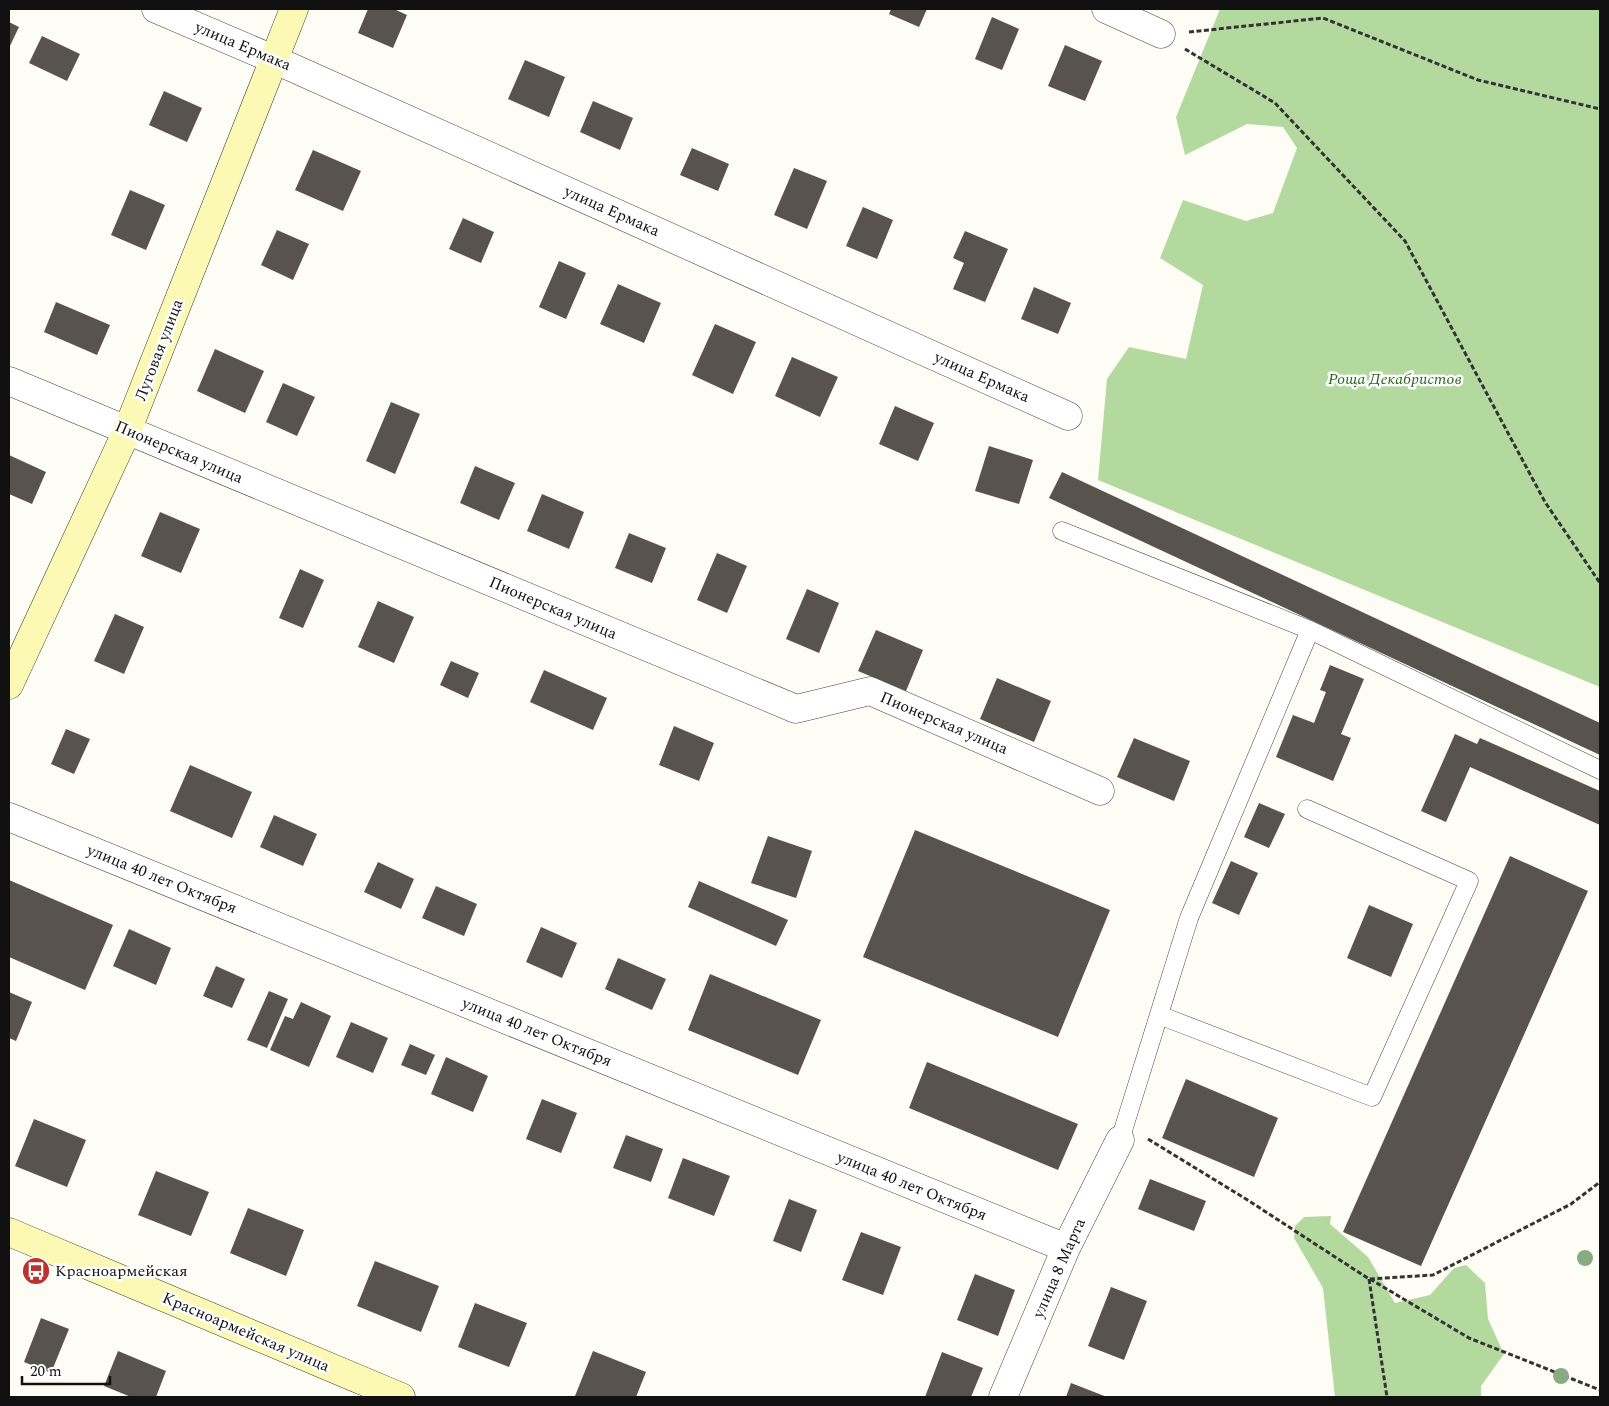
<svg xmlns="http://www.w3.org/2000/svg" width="1609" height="1406" font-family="Spectral,serif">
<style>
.forest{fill:#b4d99f}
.building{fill:#59534d}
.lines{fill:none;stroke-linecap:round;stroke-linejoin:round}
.lane-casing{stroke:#444;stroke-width:19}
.street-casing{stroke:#444;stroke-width:29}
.secondary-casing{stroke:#333;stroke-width:29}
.path{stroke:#333;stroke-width:3;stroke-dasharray:5 2.5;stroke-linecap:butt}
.lane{stroke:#fff;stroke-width:18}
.street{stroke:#fff;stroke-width:28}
.secondary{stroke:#fbf9b3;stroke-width:28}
.tree{fill:#8aaa82}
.labels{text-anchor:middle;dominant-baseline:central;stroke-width:5;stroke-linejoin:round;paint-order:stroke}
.street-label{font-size:16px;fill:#111;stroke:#fff}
.park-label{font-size:16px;font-style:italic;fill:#2b6723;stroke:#fff}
.poi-label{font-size:16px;fill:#111;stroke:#fff;text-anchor:start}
</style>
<rect width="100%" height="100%" fill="#fefdf5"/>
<path class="forest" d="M1220 9H1600V687L1098 480 1107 379 1129 347 1186 359 1203 285 1160 258 1183 200 1246 221 1273 213 1297 148 1283 127 1247 124 1185 155 1176 117Z
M1331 1216 1330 1224 1368 1257 1395 1303 1430 1295 1454 1268 1466 1265 1485 1283 1488 1319 1504 1354 1481 1386V1397H1335L1323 1288 1294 1238 1295 1226 1304 1217Z"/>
<path class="building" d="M368 9H394L407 15 393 48 358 33Z
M891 9H927L919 27 889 14Z
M992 17 1019 29 1002 70 975 59Z
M9 22 19 27 9 48Z
M42 36 80 54 67 81 29 63Z
M1065 45 1102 61 1085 101 1048 86Z
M525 60 565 77 549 117 508 99Z
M164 91 202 108 187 142 149 125Z
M593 101 633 118 620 150 580 132Z
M692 148 729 164 718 191 680 175Z
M313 150 361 171 343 211 295 190Z
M794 168 827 181 807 229 774 215Z
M130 190 165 205 146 250 111 235Z
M863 207 893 220 877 259 846 246Z
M463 218 494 232 481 263 449 249Z
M277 230 309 244 293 280 261 265Z
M965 231 1008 249 985 302 953 289 964 263 953 258Z
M559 261 586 273 566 319 539 307Z
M618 284 661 303 644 343 600 324Z
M1034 287 1071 303 1058 334 1021 319Z
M56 302 110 325 97 355 44 332Z
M715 324 756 342 733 394 692 375Z
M215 349 264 371 245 413 197 391Z
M792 357 838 377 820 417 775 396Z
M283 383 315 397 297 436 266 422Z
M391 402 420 414 395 474 366 461Z
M895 406 934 423 918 461 879 444Z
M989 446 1033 460 1019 504 975 491Z
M9 455 46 472 32 504 9 494Z
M475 466 515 483 499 520 460 503Z
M1062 472 1600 723V755L1049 498Z
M542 494 584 512 569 549 527 531Z
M160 512 200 529 181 573 141 556Z
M629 533 666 548 652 583 615 568Z
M717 553 747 566 727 613 697 600Z
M300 569 324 580 303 628 279 618Z
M807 589 839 603 819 653 786 639Z
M378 601 414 617 394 663 358 647Z
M115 614 144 627 124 674 94 661Z
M876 630 923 650 906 691 858 671Z
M451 661 479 673 468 698 440 685Z
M1330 665 1364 679 1341 734 1351 738 1333 781 1276 757 1293 715 1314 723 1326 692 1320 690Z
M544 670 607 698 593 730 530 702Z
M997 678 1051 701 1034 742 980 719Z
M674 726 714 743 699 781 659 765Z
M66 729 90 739 74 774 51 764Z
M1455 734 1477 744 1480 738 1600 791V825L1470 767 1446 822 1421 811Z
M1134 738 1190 761 1174 801 1117 777Z
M190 765 252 792 232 838 170 811Z
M1259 803 1285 814 1269 848 1244 837Z
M274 815 317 834 303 866 260 847Z
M915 830 1110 910 1058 1037 863 957Z
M768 836 812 851 796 898 751 883Z
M1510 856 1588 891 1421 1266 1343 1232Z
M1231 861 1258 873 1239 915 1212 903Z
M378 862 414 879 401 909 364 892Z
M9 880 113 925 85 990 9 957Z
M699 881 788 920 776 946 688 907Z
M436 886 477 904 464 936 422 918Z
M1369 905 1413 924 1391 977 1347 958Z
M541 927 577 943 562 978 526 962Z
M129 929 171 948 156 985 113 966Z
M618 958 666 979 652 1010 605 989Z
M216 966 245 979 232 1008 203 996Z
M710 974 821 1020 798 1075 688 1030Z
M269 991 288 999 267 1048 247 1040Z
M9 992 32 1002 16 1041 9 1038Z
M301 1002 331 1016 309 1067 270 1050 285 1016 293 1019Z
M351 1022 388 1038 373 1073 336 1057Z
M410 1044 435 1055 426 1075 401 1065Z
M446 1057 488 1076 473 1112 431 1094Z
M927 1062 1078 1124 1058 1170 909 1108Z
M1186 1079 1278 1118 1254 1177 1162 1138Z
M542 1099 577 1113 561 1153 526 1139Z
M34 1119 86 1140 67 1187 15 1166Z
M626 1135 663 1149 651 1182 613 1168Z
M683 1158 730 1176 714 1216 668 1198Z
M156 1171 209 1192 191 1236 138 1215Z
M1150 1179 1206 1201 1194 1231 1138 1209Z
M789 1199 817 1210 801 1252 773 1241Z
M248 1208 304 1230 286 1276 230 1253Z
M861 1232 901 1247 883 1295 842 1280Z
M375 1261 439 1286 421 1332 357 1306Z
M975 1274 1015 1290 998 1336 957 1320Z
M1111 1287 1147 1301 1124 1360 1088 1346Z
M475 1303 527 1323 509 1367 458 1347Z
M41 1318 69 1329 51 1373 24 1362Z
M118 1351 166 1371 156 1397H131L104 1386Z
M593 1351 646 1372 636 1397 575 1396Z
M942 1352 983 1368 971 1397H925Z
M1071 1383 1107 1397H1066Z"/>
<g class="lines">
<defs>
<path id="lane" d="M1062 531 1310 630 1600 770
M1159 1015 1372 1097 1469 881 1307 809
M1120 1140 1189 918 1310 630"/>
<path id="street" d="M156 9 273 59 1068 416
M1106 9 1161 34
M9 381 796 709 870 691 1100 791
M9 817 1066 1248
M1003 1397 1066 1248 1120 1140"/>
<path id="secondary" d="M9 685 127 431 294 9
M9 1232 401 1397"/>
</defs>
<use href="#lane" class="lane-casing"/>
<use href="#street" class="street-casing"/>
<use href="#secondary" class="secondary-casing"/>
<path class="path" d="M1189 32 1323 18 1478 80 1600 109
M1185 49 1275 103 1405 241 1545 502 1600 583
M1148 1139 1246 1199 1369 1279 1433 1275 1571 1204 1600 1182
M1369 1279 1387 1397
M1370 1279 1469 1338 1600 1390"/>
<use href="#lane" class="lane"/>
<use href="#street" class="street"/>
<use href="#secondary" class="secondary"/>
</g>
<g class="tree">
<circle cx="1585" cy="1258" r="8"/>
<circle cx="1561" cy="1376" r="8"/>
</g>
<defs>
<symbol id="bus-disc" viewBox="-11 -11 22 22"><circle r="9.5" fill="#bc322e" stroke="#fff"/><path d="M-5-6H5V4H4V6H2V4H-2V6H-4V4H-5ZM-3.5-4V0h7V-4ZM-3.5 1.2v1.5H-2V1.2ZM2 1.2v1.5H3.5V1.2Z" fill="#fff"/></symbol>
</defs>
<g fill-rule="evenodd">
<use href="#bus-disc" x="20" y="1255" width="32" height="32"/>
</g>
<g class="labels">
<g class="street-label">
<text transform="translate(243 46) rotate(23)">улица Ермака</text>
<text transform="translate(612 211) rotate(24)">улица Ермака</text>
<text transform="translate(159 350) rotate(-69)">Луговая улица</text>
<text transform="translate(982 377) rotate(24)">улица Ермака</text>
<text transform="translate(179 452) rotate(23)">Пионерская улица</text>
<text transform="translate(553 608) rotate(23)">Пионерская улица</text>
<text transform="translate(944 723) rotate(23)">Пионерская улица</text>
<text transform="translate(162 879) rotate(22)">улица 40 лет Октября</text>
<text transform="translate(537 1032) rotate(22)">улица 40 лет Октября</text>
<text transform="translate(912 1186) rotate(22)">улица 40 лет Октября</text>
<text transform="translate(1059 1268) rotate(-66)">улица 8 Марта</text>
<text transform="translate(246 1332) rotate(23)">Красноармейская улица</text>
</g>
<g class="park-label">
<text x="1395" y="379">Роща Декабристов</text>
</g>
<g class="poi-label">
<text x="55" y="1271">Красноармейская</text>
</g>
</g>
<rect width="1609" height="1406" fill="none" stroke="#111111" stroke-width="20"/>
<path d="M22 1376v8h88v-8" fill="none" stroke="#111111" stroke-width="2.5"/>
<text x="30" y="1376" font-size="15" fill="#111111" stroke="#ffffff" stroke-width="4" paint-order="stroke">20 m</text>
</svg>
